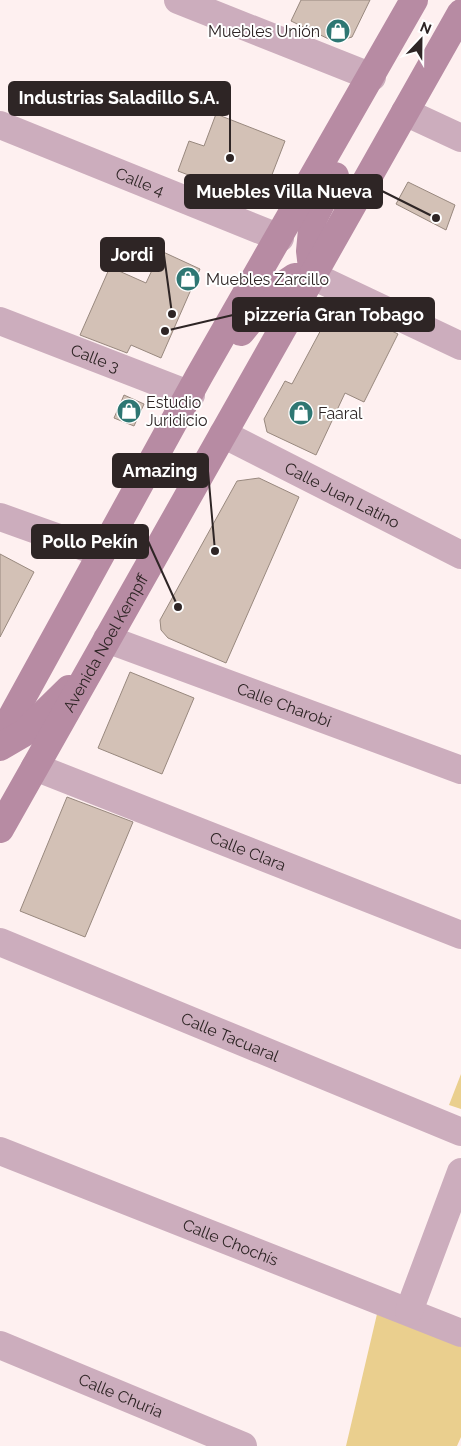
<svg xmlns="http://www.w3.org/2000/svg" width="461" height="1446" font-family="Raleway,sans-serif">
<style>
.green{fill:#eacf8e}
.building{fill:#d3c1b6;stroke:#98887e}
.lines{fill:none;stroke-linecap:round;stroke-linejoin:round}
.minor{stroke:#ccadbd;stroke-width:28}
.secondary{stroke:#b78ba3;stroke-width:28}
.labels{text-anchor:middle;dominant-baseline:central;stroke-width:4;stroke-linejoin:round;paint-order:stroke}
.poi-label{font-size:16px;fill:#2e2525;stroke:#fff;text-anchor:start}
.street-label{font-size:16px;fill:#2e2525;stroke:#fff}
.leader{fill:none;stroke:#2e2525;stroke-width:2}
.callout-dot{fill:#2e2525;stroke:#fff;stroke-width:2}
.callout{fill:#2e2525;stroke:#2e2525;stroke-width:2}
.callout-label{font-size:18px;text-anchor:middle;font-weight:bold;fill:#fff}
</style>
<rect width="100%" height="100%" fill="#fef0f0"/>
<path class="green" d="M461 1074V1109L449 1105Z
M377 1314 461 1347V1437L457 1446H346Z"/>
<path class="building" d="M301 0H370L352 37 335 42 291 21Z
M216 114 285 141 261 203 178 171 189 141 204 146Z
M408 182 455 205 446 230 396 204Z
M161 251 200 269 161 358 131 345 127 353 80 335 110 267 146 283Z
M342 307 398 334 364 402 345 393 316 455 267 432 264 419 285 381 292 384 331 311Z
M124 395 144 404 134 426 114 418Z
M259 478 299 497 226 663 168 638 161 630 160 620 237 481Z
M0 554 34 572 0 637Z
M130 672 194 698 162 774 98 748Z
M67 797 133 822 85 937 20 911Z"/>
<g class="lines">
<g class="minor">
<path d="M178 0 372 77"/>
<path d="M405 112 461 138"/>
<path id="s1" d="M0 125 280 238"/>
<path d="M313 276 461 346"/>
<path id="s2" d="M0 321 191 395"/>
<path id="s3" d="M223 434 461 555"/>
<path d="M0 517 101 553"/>
<path id="s4" d="M107 639 461 770"/>
<path id="s5" d="M35 767 461 935"/>
<path id="s6" d="M0 942 461 1132"/>
<path id="s7" d="M0 1151 461 1333"/>
<path d="M409 1311 461 1172"/>
<path id="s8" d="M0 1345 243 1446"/>
</g>
<g class="secondary">
<path d="M241 332 274 291 295 277 313 276 310 251 313 219 335 176"/>
<path d="M0 738 199 376 414 0"/>
<path d="M0 747 24 733 69 689"/>
<path id="s9" d="M0 829 461 13"/>
</g>
</g>
<defs>
<symbol id="shop-disc" viewBox="-11 -11 22 22"><circle r="9.5" fill="#2e7773" stroke="#fff"/><path d="M-5-2.5h2.3a2.7 3.5 0 0 1 5.4 0H5L5.5 6h-11ZM-1.5-2.5h3a1.5 2.3 0 0 0-3 0Z" fill="#fff"/></symbol>
</defs>
<g fill-rule="evenodd">
<use href="#shop-disc" x="324" y="17" width="28" height="28"/>
<use href="#shop-disc" x="174" y="265" width="28" height="28"/>
<use href="#shop-disc" x="115" y="397" width="28" height="28"/>
<use href="#shop-disc" x="287" y="399" width="28" height="28"/>
</g>
<g class="labels">
<g class="poi-label">
<text x="320" y="31" text-anchor="end">Muebles Unión</text>
<text x="206" y="279">Muebles Zarcillo</text>
<text x="146" y="402">Estudio<tspan x="146" dy="18">Juridicio</tspan></text>
<text x="318" y="413">Faaral</text>
</g>
<g class="street-label">
<text stroke="none"><textPath href="#s1" startOffset="151">Calle 4</textPath></text>
<text stroke="none"><textPath href="#s2" startOffset="102">Calle 3</textPath></text>
<text stroke="none"><textPath href="#s3" startOffset="134">Calle Juan Latino</textPath></text>
<text stroke="none"><textPath href="#s9" startOffset="214">Avenida Noel Kempff</textPath></text>
<text stroke="none"><textPath href="#s4" startOffset="189">Calle Charobi</textPath></text>
<text stroke="none"><textPath href="#s5" startOffset="229">Calle Clara</textPath></text>
<text stroke="none"><textPath href="#s6" startOffset="249">Calle Tacuaral</textPath></text>
<text stroke="none"><textPath href="#s7" startOffset="248">Calle Chochís</textPath></text>
<text stroke="none"><textPath href="#s8" startOffset="131">Calle Churia</textPath></text>
</g>
</g>
<path class="leader" d="M230 158L230 98M436 218L382 191M172 314L164 255M165 331L233 315M215 551L208 471M178 607L148 541"/>
<g class="callout-dot">
<circle cx="230" cy="158" r="5"/>
<circle cx="436" cy="218" r="5"/>
<circle cx="172" cy="314" r="5"/>
<circle cx="165" cy="331" r="5"/>
<circle cx="215" cy="551" r="5"/>
<circle cx="178" cy="607" r="5"/>
</g>
<g class="callout">
<rect x="9" y="82" width="221" height="33" rx="5"/>
<rect x="185" y="175" width="197" height="33" rx="5"/>
<rect x="101" y="238" width="63" height="33" rx="5"/>
<rect x="233" y="298" width="201" height="33" rx="5"/>
<rect x="113" y="454" width="95" height="33" rx="5"/>
<rect x="32" y="525" width="116" height="33" rx="5"/>
</g>
<g class="callout-label">
<text x="119" y="104">Industrias Saladillo S.A.</text>
<text x="284" y="198">Muebles Villa Nueva</text>
<text x="132" y="261">Jordi</text>
<text x="334" y="321">pizzería Gran Tobago</text>
<text x="160" y="477">Amazing</text>
<text x="90" y="548">Pollo Pekín</text>
</g>
<g transform="translate(421 40) rotate(22)" stroke="#ffffff" stroke-width="4" paint-order="stroke">
<path d="M0-4L9 19L0 12L-9 19Z" fill="#2e2525"/>
<text y="-8" font-size="14" font-weight="bold" text-anchor="middle" fill="#2e2525">N</text>
</g>
</svg>
